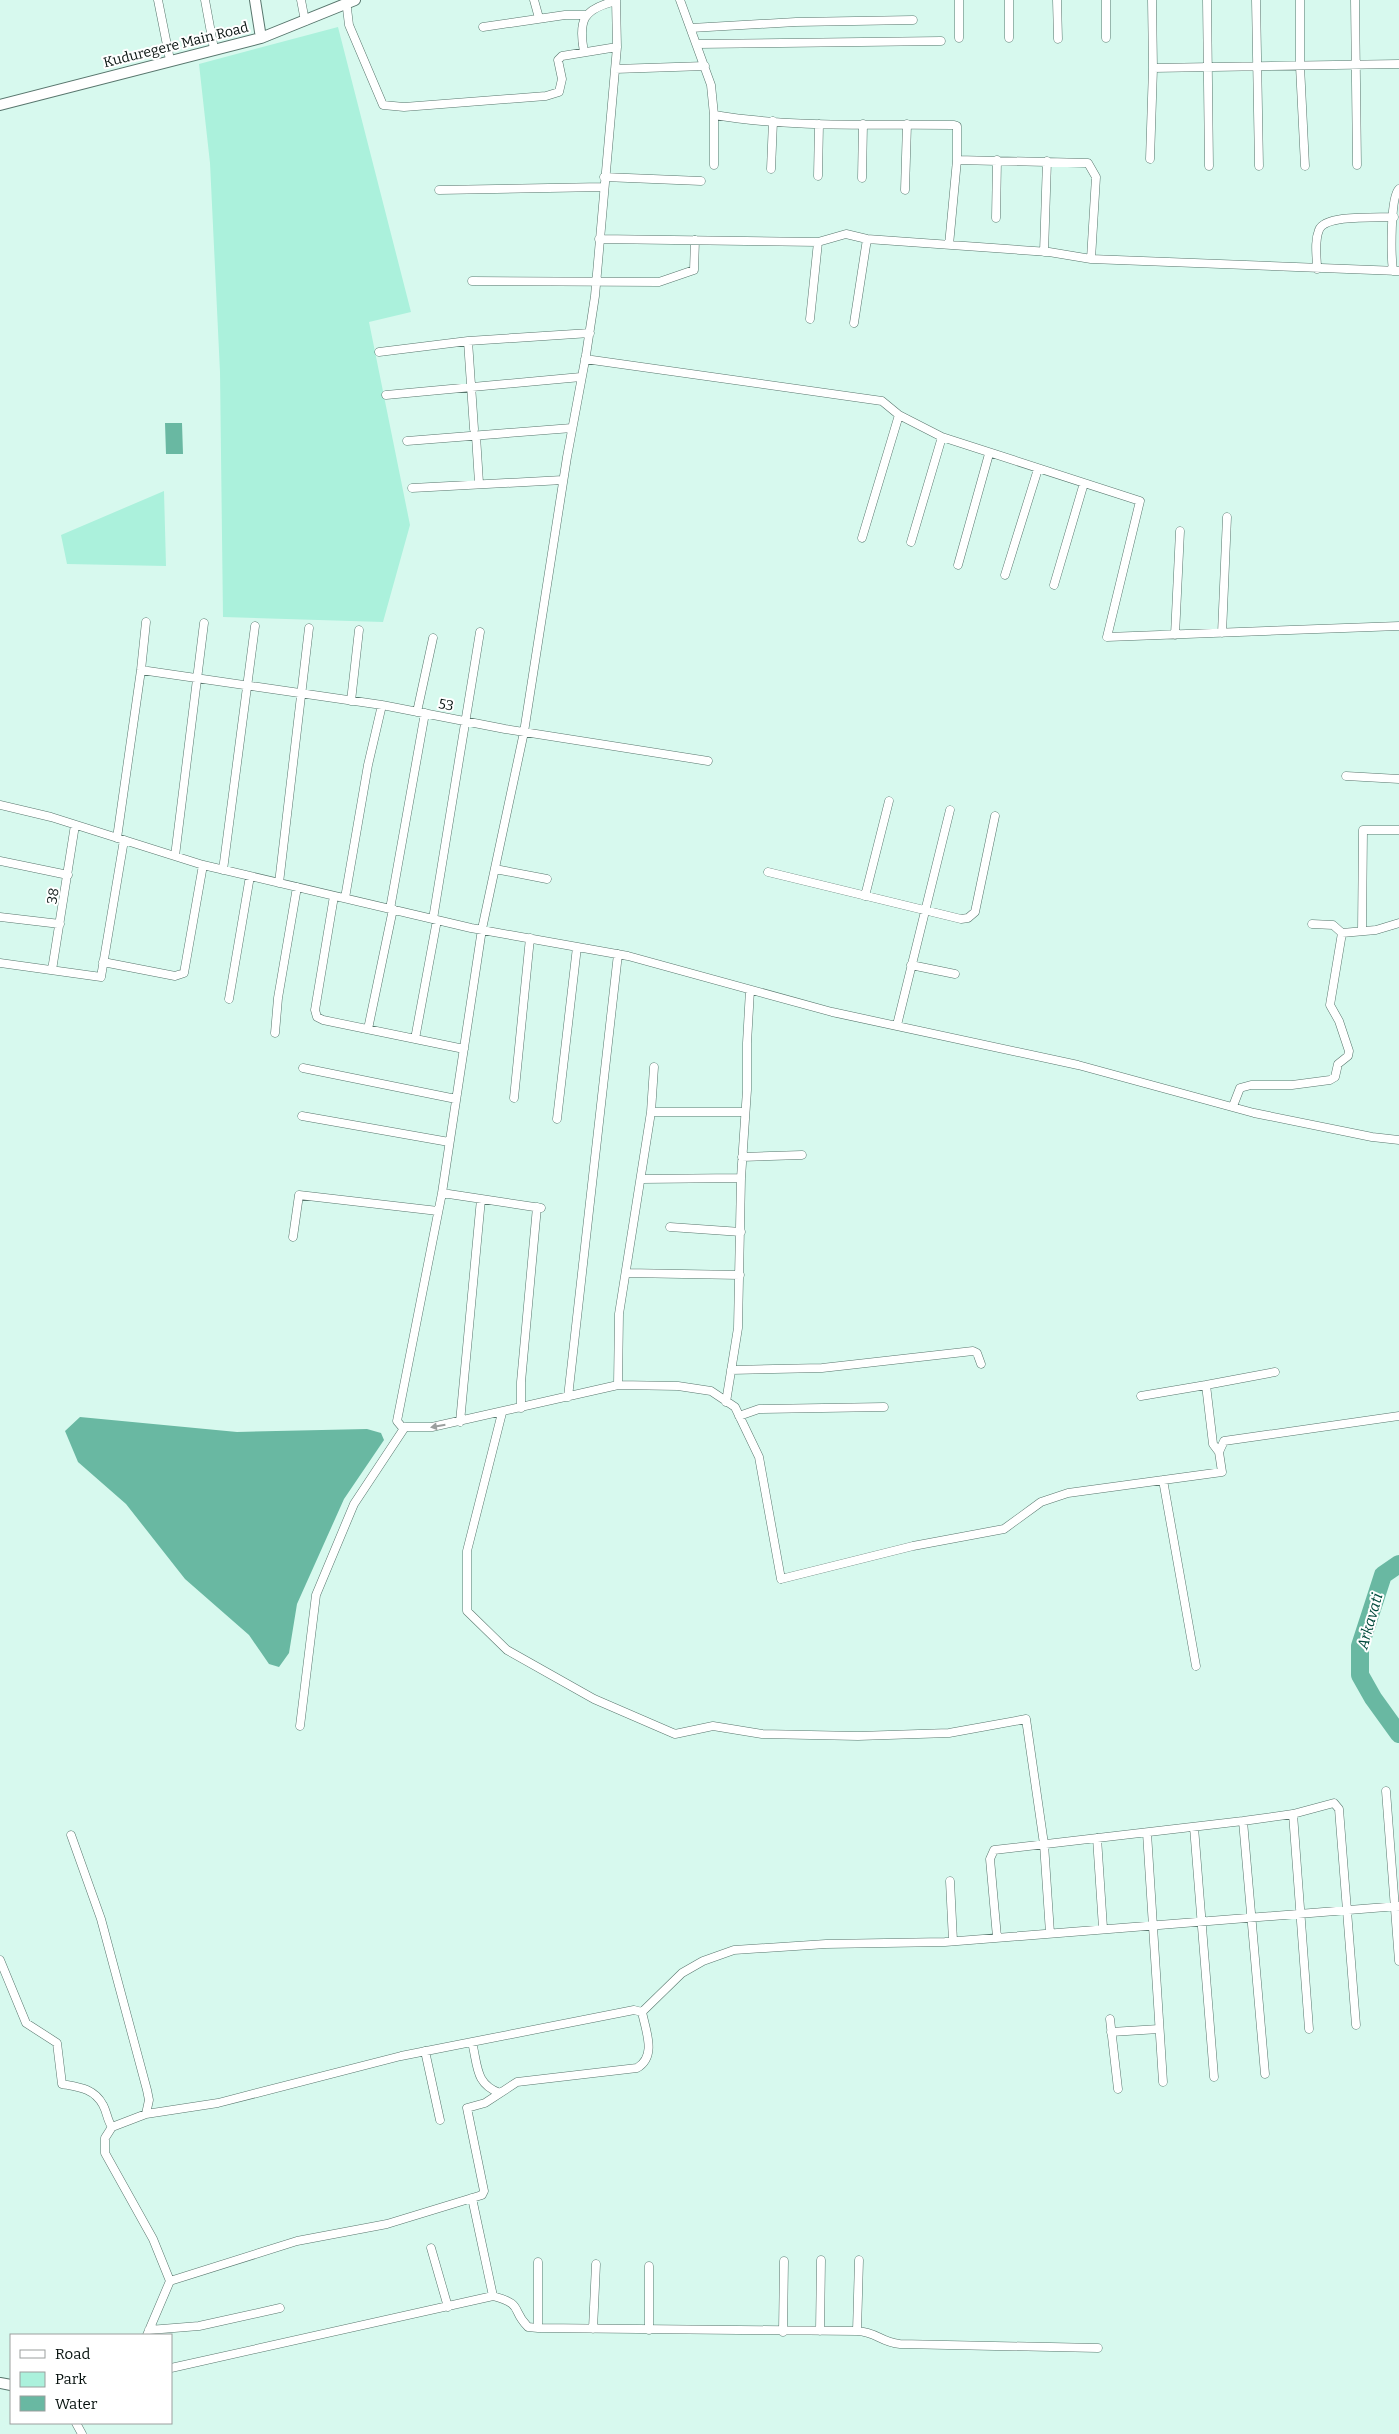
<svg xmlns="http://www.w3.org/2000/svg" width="1399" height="2434" font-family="Bitter,serif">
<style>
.green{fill:#abf1dc}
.water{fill:#69b8a2}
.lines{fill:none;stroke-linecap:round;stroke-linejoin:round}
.river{stroke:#69b8a2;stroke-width:18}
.minor-casing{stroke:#58766d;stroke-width:9}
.tertiary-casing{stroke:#58766d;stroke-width:12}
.minor{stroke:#fff;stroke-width:8}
.tertiary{stroke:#fff;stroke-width:10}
.oneway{fill:#9b9f9e}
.labels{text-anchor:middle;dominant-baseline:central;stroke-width:4;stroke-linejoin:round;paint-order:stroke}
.street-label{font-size:14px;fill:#05100d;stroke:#fff}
.water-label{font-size:15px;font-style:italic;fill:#00493b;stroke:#fff}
</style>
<rect width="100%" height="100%" fill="#d7f9ee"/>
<path class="green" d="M338 27 411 312 369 322 410 525 383 622 223 617 220 372 210 163 199 64Z
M164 491 166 566 67 564 61 535Z"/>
<path class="water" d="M165 423H182L183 454H166Z
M80 1417 237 1432 367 1429 381 1433 384 1440 344 1499 297 1604 289 1653 279 1667 269 1664 249 1635 185 1579 126 1504 78 1462 65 1431Z"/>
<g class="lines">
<path class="river" d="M1399 1564 1383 1575 1360 1646V1675L1373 1698 1399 1734"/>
<defs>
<path id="minor" d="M158 0 170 60
M205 0 214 49
M301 0 305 21
M346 0 349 25 383 105 404 107 546 96 559 92 562 79 558 60 562 56 617 47
M534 0 539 18
M616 0 617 47 595 296 586 355 567 457 524 732 482 929 442 1193 397 1421 402 1427H432L618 1385 678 1386 711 1391 735 1407 759 1457 781 1579 913 1546 1004 1529 1041 1502 1068 1493 1222 1472 1219 1452 1224 1441 1399 1416
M680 0 711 85 714 115C793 128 874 124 954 125L957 126V160L1088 163 1096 177 1091 259 1399 271
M959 0V38
M1057 0 1058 39
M1207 0 1209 166
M1256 0 1259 166
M1300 0V66L1305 166
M1355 0 1357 165
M483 27 565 15H587
M691 28 796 22 913 20
M1009 38V0
M1106 38V0
M697 44 941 41
M584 52C578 20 583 9 616 1
M1153 68 1399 64
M615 69 705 66
M714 115V165
M1150 159 1153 68 1152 0
M771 169 773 121
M818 176 819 124
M604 177 701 181
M862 178 863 124
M439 190 603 187
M905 190 907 124
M996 218 997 160
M599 239 818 242 846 234 867 239 1049 252 1091 259
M949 245 957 160
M1044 252 1047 161
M1317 269C1317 257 1314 242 1319 230 1325 214 1378 218 1394 217
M1393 271C1391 256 1390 197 1399 189
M472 281 659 282 694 270 695 240
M810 319 818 242
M854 323 867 239
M468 341 474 429
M379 352 468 341 590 333
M585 359 882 401 899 415 942 437 1140 501 1107 637 1399 626
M386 395 581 377
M476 436 479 483
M407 441 572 428
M412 488 563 480
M862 538 899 415
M911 542 942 437
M958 565 989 454
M1005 575 1038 469
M1054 585 1084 483
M1222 633 1227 517
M1175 635 1180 531
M141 670 382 705 505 729 708 761
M351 701 359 630
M417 712 433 638
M1346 776 1399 779
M0 805 51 817 203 865 471 928 628 956 832 1012 1078 1065 1254 1113 1372 1137 1399 1140
M117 838 141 670 146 622
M175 856 204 623
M0 861 68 875
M495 869 547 879
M223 870 255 626
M768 872 961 919 968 918 975 912 995 816
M279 883 309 628
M334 896 315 1010 317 1017 323 1020 464 1049
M865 896 889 801
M345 898 368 765 382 705
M390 909 425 713
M0 917 60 924
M433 919 480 632
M1312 924 1333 925 1342 933
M1362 931 1363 830H1399
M103 962 175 976 184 973 203 865
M0 963 101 977 124 840
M911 965 955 974
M52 970 75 825
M229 999 250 876
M897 1025 950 810
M368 1029 393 909
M275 1033 278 998 297 887
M415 1039 437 920
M303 1068 456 1099
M514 1098 530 938
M1233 1106 1240 1088 1251 1085H1292L1330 1080 1335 1077 1338 1064 1348 1056 1349 1051 1339 1021 1330 1005 1342 933 1376 930 1399 923
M651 1112H745
M302 1116 449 1142
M557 1119 577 947
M742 1157 802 1155
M641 1179 741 1178
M442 1193 541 1208
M670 1227 741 1232
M293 1237 299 1195 438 1211
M626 1273 740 1275
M731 1370 822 1368 973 1351 977 1353 981 1364
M618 1385 619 1314 651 1112 654 1067
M1141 1396 1206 1385
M568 1397 618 954
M726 1402 738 1328 741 1178 747 1090V1043L750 990
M521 1408V1382L537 1207
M502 1413 467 1551V1611L507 1650 594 1699 675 1734 713 1726 762 1734 858 1736 949 1733 1026 1719 1044 1844 1050 1933
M739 1416 759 1409 884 1407
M460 1422 481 1199
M1219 1452 1213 1444 1206 1385 1275 1372
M1163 1480 1196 1666
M300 1726 316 1595 354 1504 405 1427
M1386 1791 1399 1961
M1293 1814 1309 2029
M1243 1821 1265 2074
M1194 1827 1214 2077
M1147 1833 1163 2082
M71 1835 101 1919 147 2090 149 2100 146 2114
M1097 1838 1103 1928
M950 1881 953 1941
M997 1937 990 1859 994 1850 1243 1821 1293 1814 1334 1803 1339 1809 1356 2025
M0 1960 26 2023 57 2043 62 2084C78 2087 94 2088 103 2105 107 2112 107 2120 112 2127
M642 2012 682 1973 703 1961 734 1950 826 1944 945 1942 1399 1906
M1110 2019 1118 2089
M1111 2032 1159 2029
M472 2042C478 2066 475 2084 500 2093
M425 2051 440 2120
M431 2248 448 2307
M649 2266V2330
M493 2296C525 2305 510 2309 528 2327L538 2328 857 2331C877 2332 880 2342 900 2344L1098 2348
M538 2328V2262
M593 2329 596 2264
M149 2330 199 2326 280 2308
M820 2331 821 2260
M857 2331 859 2260
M783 2332 784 2261
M147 2335 170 2281 153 2239 105 2153V2138L112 2127 146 2114 218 2103 401 2056 634 2010 642 2012C646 2032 657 2056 637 2068L517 2082 485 2103 467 2108 484 2191 482 2195 387 2224 297 2241 170 2281
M171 2368 493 2296 472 2198
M76 2423 82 2434"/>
<path id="tertiary" d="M255 0 261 38
M0 105 261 38 355 0
M0 2383 11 2385"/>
</defs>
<use href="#minor" class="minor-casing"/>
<use href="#tertiary" class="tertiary-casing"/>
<use href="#minor" class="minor"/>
<use href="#tertiary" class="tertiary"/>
</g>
<defs><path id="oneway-solid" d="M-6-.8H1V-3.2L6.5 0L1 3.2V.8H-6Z" transform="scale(1.25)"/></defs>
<use class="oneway" href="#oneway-solid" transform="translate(438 1426) rotate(170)"/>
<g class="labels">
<g class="street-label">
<text transform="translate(176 45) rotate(-14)">Kuduregere Main Road</text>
<text transform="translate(446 705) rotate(11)">53</text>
<text transform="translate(53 896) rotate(-81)">38</text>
</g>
<g class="water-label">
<text transform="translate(1370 1621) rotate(-74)">Arkavati</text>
</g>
</g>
<rect x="10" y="2334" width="162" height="90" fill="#ffffff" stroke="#9b9f9e"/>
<rect x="20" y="2350" width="25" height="8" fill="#ffffff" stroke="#9b9f9e"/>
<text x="55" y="2359" font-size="15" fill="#05100d">Road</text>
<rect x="20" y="2372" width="25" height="15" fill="#abf1dc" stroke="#9b9f9e"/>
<text x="55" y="2384" font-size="15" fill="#05100d">Park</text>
<rect x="20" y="2396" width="25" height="15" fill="#69b8a2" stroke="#9b9f9e"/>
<text x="55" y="2409" font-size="15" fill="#05100d">Water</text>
</svg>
